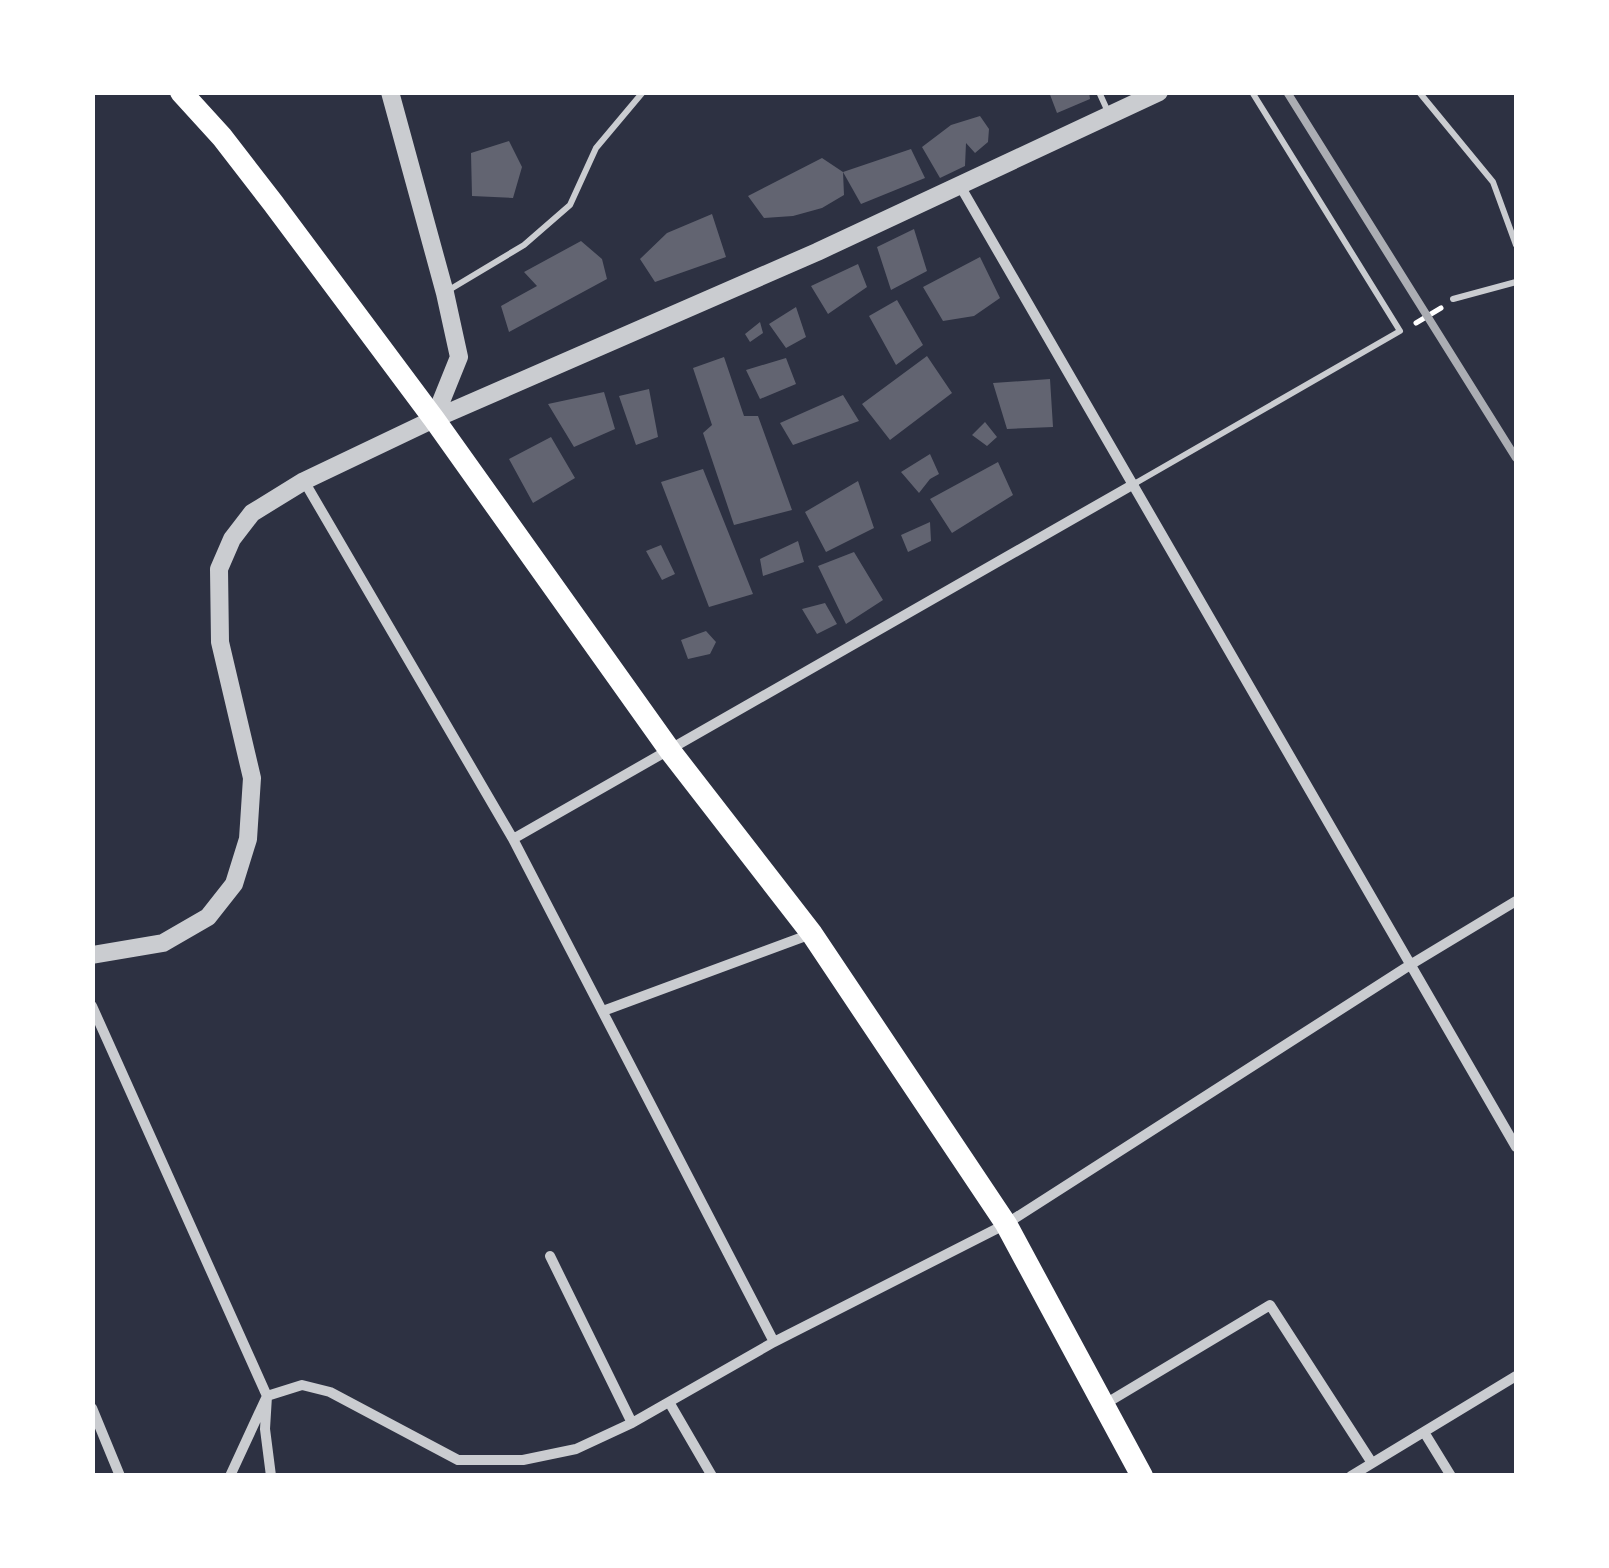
<svg xmlns="http://www.w3.org/2000/svg" width="1609" height="1568" font-family="Poppins,sans-serif">
<style>
.building{fill:#626471}
.lines{fill:none;stroke-linecap:round;stroke-linejoin:round}
.path{stroke:#fff;stroke-width:5}
.service{stroke:#caccd0;stroke-width:6}
.minor{stroke:#caccd0;stroke-width:10}
.tertiary{stroke:#caccd0;stroke-width:18}
.trunk{stroke:#fff;stroke-width:22}
.rail{stroke:#abadb3;stroke-width:8}
</style>
<rect width="100%" height="100%" fill="#2d3142"/>
<path class="building" d="M1049 92H1089L1090 99 1057 113Z
M980 116 989 129 988 142 975 153 966 143 965 166 940 178 922 147 951 125Z
M509 141 522 167 513 198 472 196 471 153Z
M911 149 925 178 861 204 843 172 844 195 822 208 793 216 764 218 748 196 822 158 843 172Z
M712 214 726 257 655 282 640 259 667 233Z
M914 229 927 271 891 290 877 247Z
M581 241 602 259 607 279 509 332 501 306 537 286 524 272Z
M980 257 1000 298 974 316 943 321 923 287Z
M858 264 867 287 828 314 811 286Z
M897 300 923 345 896 365 869 316Z
M796 307 806 337 786 348 769 324Z
M760 322 763 333 750 342 745 334Z
M927 356 952 393 890 440 862 404Z
M724 357 744 416H758L792 510 734 525 703 433 712 425 693 368Z
M786 358 796 384 760 399 746 370Z
M1050 379 1053 427 1007 429 993 383Z
M649 389 658 437 636 445 619 396Z
M604 392 615 429 574 447 548 404Z
M843 395 859 421 793 445 780 423Z
M985 422 997 437 987 446 972 435Z
M551 437 575 478 533 503 509 459Z
M930 454 939 474 930 479 919 493 901 472Z
M998 462 1013 495 952 533 930 499Z
M703 469 753 594 709 607 661 482Z
M858 481 874 528 826 552 805 512Z
M930 522 931 541 908 552 901 535Z
M798 541 804 562 763 576 760 559Z
M661 545 675 574 662 580 646 551Z
M854 552 883 600 846 624 818 566Z
M825 603 837 624 817 634 802 609Z
M706 631 716 642 710 654 688 659 681 640Z"/>
<g class="lines">
<path class="path" d="M1416 323 1441 308"/>
<path class="service" d="M1099 92 1109 114
M1419 92 1493 182 1516 245
M449 290 524 245 570 205 596 148 643 92
M1453 299 1516 282
M1134 484 1400 331 1252 92"/>
<path class="minor" d="M959 184 1516 1147
M304 481 513 839 774 1342
M513 839 1134 484
M92 1006 267 1396 265 1429 271 1476
M603 1011 811 934
M550 1256 632 1423
M669 1402 712 1476
M1105 1404 1270 1305 1372 1463
M92 1408 120 1476
M1424 1432 1451 1476
M230 1476 267 1396 302 1385 330 1392 458 1460H523L576 1449 632 1423 774 1342 1006 1224 1410 965 1516 901
M1351 1476 1516 1376"/>
<path class="tertiary" d="M390 92 445 293 459 357 434 419
M92 955 163 943 208 917 234 884 248 839 252 778 220 642 219 569 232 539 252 513 304 481 434 419 817 252 1159 92"/>
<path class="trunk" d="M181 92 222 137 273 203 434 419 671 752 812 934 1006 1224 1142 1476"/>
<path class="rail" d="M1287 92 1516 458"/>
</g>
<rect width="1609" height="1568" fill="none" stroke="#ffffff" stroke-width="190"/>
</svg>
